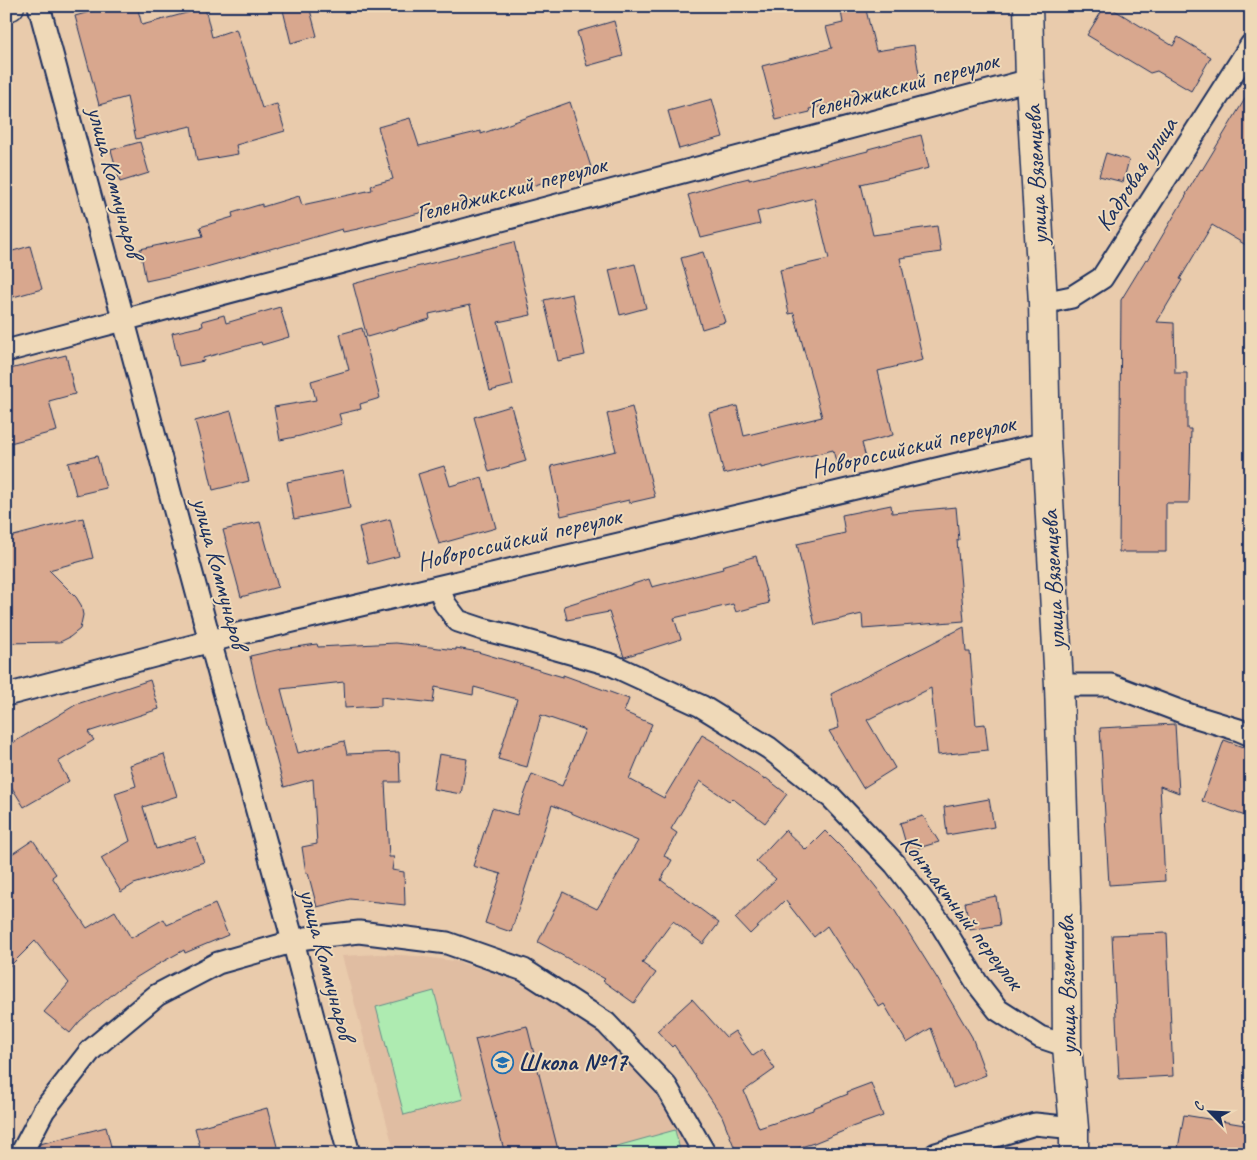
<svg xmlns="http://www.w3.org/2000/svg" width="1257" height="1160" font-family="Caveat,sans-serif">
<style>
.built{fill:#e0bda2}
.green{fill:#aeebb1;stroke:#648d88}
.building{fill:#d8a78e;stroke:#1b2f5e}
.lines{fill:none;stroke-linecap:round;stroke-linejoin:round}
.street-casing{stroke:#1b2f5e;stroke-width:25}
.secondary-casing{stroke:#1b2f5e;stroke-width:31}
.street{stroke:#efd9b8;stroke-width:21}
.secondary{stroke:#efd9b8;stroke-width:28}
.labels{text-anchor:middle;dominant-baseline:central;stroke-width:4;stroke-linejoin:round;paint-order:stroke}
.street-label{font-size:25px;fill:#1b2f5e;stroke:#efd9b8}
.poi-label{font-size:25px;font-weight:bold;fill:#1b2f5e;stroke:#efd9b8;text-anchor:start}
</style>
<rect width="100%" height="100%" fill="#e9cbac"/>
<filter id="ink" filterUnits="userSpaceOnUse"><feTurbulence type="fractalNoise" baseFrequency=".02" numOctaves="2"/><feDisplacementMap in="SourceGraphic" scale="10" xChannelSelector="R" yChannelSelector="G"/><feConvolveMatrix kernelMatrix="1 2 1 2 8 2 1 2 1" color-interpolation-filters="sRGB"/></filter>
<g filter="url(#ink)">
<path class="built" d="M379 954 417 956 454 961 491 972 526 985 560 1003 591 1024 647 1075 698 1154H395L342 956Z"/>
<path class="green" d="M434 991 463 1099 404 1115 376 1007Z
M675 1130 681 1154H600L599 1151Z"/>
<path class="building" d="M111 6H137L142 25 205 8 212 37 236 29 262 108 277 104 285 131 236 145 238 154 197 161 191 126 136 139 127 97 99 105 75 16Z
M282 6H309L317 36 291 43Z
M840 6H865L876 51 914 45 921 85 882 91 883 94 809 109 810 112 776 120 762 66 832 48 826 27 843 23Z
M1105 6H1108L1173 46 1178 37 1211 57 1191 91 1157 71 1150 73 1087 35Z
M614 21 623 56 587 66 577 32Z
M1251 89V248L1212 225 1180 279 1182 280 1157 322 1174 323 1175 373H1187V429H1191L1189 503H1166V552H1119L1121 300 1146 259 1148 260 1187 194H1186L1201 169 1202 170Z
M712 99 723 137 679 149 668 111Z
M570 102 591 167 526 188 470 203 469 200 358 229 343 232 342 229 277 248V247L192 271 146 281 140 249 203 236 200 227 233 217 232 213 262 204V207L299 196 302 205 372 190 371 185 393 179 378 127 410 118 419 146 481 131V134Z
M921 135 929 168 861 184 873 235 937 226 941 252 900 258 923 360 878 371 893 435 862 443 866 458 837 466 833 450 761 468V465L724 474 709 413 737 406 744 436 822 417 794 313 789 314 780 270 829 259 814 198 757 212 760 224 701 238 688 195 720 185 749 178V180L868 151V149Z
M140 142 149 173 120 182 111 150Z
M1106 153 1129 160 1123 182 1099 176Z
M514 242 531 315 498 322 513 385 490 391 470 305 429 314 430 319 367 337 353 284 416 267 457 257V256Z
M30 246 42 289 6 299V253Z
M703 252 725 322 702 329 681 258Z
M635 264 646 308 620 315 609 270Z
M572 294 585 355 558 361 544 300Z
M280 307 289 337 262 345 261 342 203 358 204 361 179 366 172 333 203 326 202 321 224 315 226 323Z
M362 328 380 398 360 404 361 409 339 414 342 424 300 436 280 440 274 407 316 400 311 381 349 370 340 334Z
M66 355 75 394 49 401 57 431 6 444V370Z
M511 406 526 461 489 472 474 417Z
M632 407 655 497 629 503V500L561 516 551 466 616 451 607 414Z
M231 411 249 481 213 490 204 451H203L195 421Z
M97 456 106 488 76 495 68 463Z
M444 466 450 486 482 477 496 528 439 544 418 474Z
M343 471 350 508 294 519 287 482Z
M891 505 892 513 956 507 959 540H957L964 621 863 629 862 614 815 625 797 544 845 533 842 515Z
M83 518 93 558 49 570 76 597 81 605 83 615 80 629 70 637 60 642 6 643V538Z
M390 519 399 556 368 564 359 527Z
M260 522 278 587 241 597 223 530Z
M756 556 769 603 736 612 733 604 674 618 681 639 625 657H624L609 612 567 620 564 606 649 579 652 587 723 569 722 566Z
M964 627 966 652H970L976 725 985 724 988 750 938 755 931 688 867 720 895 768 863 788 829 731 839 728 831 694Z
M396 643 456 650V648L478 652 563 677V675L629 699 624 712 652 724 629 779 664 798 702 735 721 746 720 748 765 779 766 778 787 794 765 823 732 798 729 801 700 781 671 829 677 833 664 856 672 860 661 880 719 923 703 944 673 921 642 963 656 973 634 1003 603 981 605 979 538 942 563 892 597 909 638 841 552 805 511 932 485 923 501 874 473 866 492 808 517 815 532 774 562 786 585 730 541 715 527 767 498 759 517 699 474 687 473 695 435 687 433 703 381 697V706L345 708 344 682 281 689 298 753 344 741 347 754 399 752 400 782H385L389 857H394L392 870 404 872 405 905 350 899 317 907 308 873H306L302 847 317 844 313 779 284 787 257 688 250 656 281 649 317 644 318 647Z
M150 680 159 709 88 732 94 740 58 762 69 781 24 807 6 778V747L77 704Z
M1175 724 1179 793 1160 786 1165 881 1109 885 1100 728Z
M1224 740 1251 750V818L1202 801Z
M164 754 177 796 143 807 156 849 195 837 204 862 134 884 121 892 101 858 130 841 115 793 136 786 130 765Z
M439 754 467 759 461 794 433 789Z
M989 799 994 827 947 835 944 807Z
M923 816 939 842 908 851 900 823Z
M785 830 806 850 825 831 856 862 895 911 937 978 972 1037 986 1075 953 1088 931 1028 907 1043 884 1004 879 1007 827 926 814 937 785 900 750 934 735 918 776 879 756 861Z
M33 840 56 874 52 877 87 928 115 911 131 938 164 919 167 925 215 904 228 935 185 953 184 950 155 966 124 985 80 1021 70 1033 44 1012 69 983 35 941 6 970V858Z
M996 896 1000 925 970 930 965 902Z
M1167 933 1173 1076 1119 1079 1112 935Z
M692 999 726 1037 735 1031 753 1056 762 1050 775 1069 744 1091 759 1128 813 1110V1108L848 1094 847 1092 871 1083 883 1116 846 1129V1130L814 1143 778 1154H737L722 1116 708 1095 674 1045 672 1047 657 1031Z
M527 1026 558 1150 543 1154H505L475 1039Z
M267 1108 279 1154H202L195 1128Z
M1184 1115 1251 1126V1154H1177Z
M106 1127 113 1154H35L40 1144Z"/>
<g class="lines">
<defs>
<path id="street" d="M39 6 210 641 293 941 349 1154
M1043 303 1072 297 1102 278 1251 45
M6 351 1030 80
M439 587 445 604 458 621 482 629 514 637 612 665 701 706 769 748 832 798 895 864 941 924 977 983 998 1010 1040 1037 1067 1046
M1059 685H1111L1190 715 1239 730 1251 735
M6 695 234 635 1046 443
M21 1154 44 1110 91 1050 157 995 218 963 306 938 359 932 447 943 524 970 606 1023 666 1086 705 1154
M936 1154 1035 1124 1074 1128"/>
<path id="secondary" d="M1028 6 1030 80 1043 303 1046 443 1059 685 1066 908 1067 1046 1074 1128V1154
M6 7 10 6"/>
</defs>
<use href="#street" class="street-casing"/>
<use href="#secondary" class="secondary-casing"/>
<use href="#street" class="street"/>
<use href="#secondary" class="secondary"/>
</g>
</g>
<defs>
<symbol id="school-ring" viewBox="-11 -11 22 22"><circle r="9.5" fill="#efd9b8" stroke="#1f6fb2" stroke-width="1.5"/><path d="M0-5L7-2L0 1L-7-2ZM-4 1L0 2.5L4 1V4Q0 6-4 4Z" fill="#1f6fb2"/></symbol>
</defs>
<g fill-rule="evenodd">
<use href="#school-ring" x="490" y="1050" width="25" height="25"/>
</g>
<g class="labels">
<g class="street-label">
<text transform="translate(903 85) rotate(-15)">Геленджикский переулок</text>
<text transform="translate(1136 174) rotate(-57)">Кадровая улица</text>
<text transform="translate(1036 175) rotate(-93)">улица Вяземцева</text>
<text transform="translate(115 182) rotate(75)">улица Коммунаров</text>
<text transform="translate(511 189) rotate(-15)">Геленджикский переулок</text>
<text transform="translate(913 446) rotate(-13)">Новороссийский переулок</text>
<text transform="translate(519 539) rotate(-13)">Новороссийский переулок</text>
<text transform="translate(220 573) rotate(75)">улица Коммунаров</text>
<text transform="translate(1053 580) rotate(-93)">улица Вяземцева</text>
<text transform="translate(962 912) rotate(53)">Контактный переулок</text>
<text transform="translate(327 964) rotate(75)">улица Коммунаров</text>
<text transform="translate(1067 985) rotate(-91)">улица Вяземцева</text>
</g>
<g class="poi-label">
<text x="518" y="1062">Школа №17</text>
</g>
</g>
<rect width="1257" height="1160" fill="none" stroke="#efd9b8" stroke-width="25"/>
<rect x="12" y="12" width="1232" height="1135" fill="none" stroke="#1b2f5e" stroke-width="2" filter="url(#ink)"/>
<g transform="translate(1210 1112) rotate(294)" stroke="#efd9b8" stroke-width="4" paint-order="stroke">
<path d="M0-4L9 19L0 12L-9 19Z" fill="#1b2f5e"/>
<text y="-8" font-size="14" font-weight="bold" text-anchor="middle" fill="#1b2f5e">С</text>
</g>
</svg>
